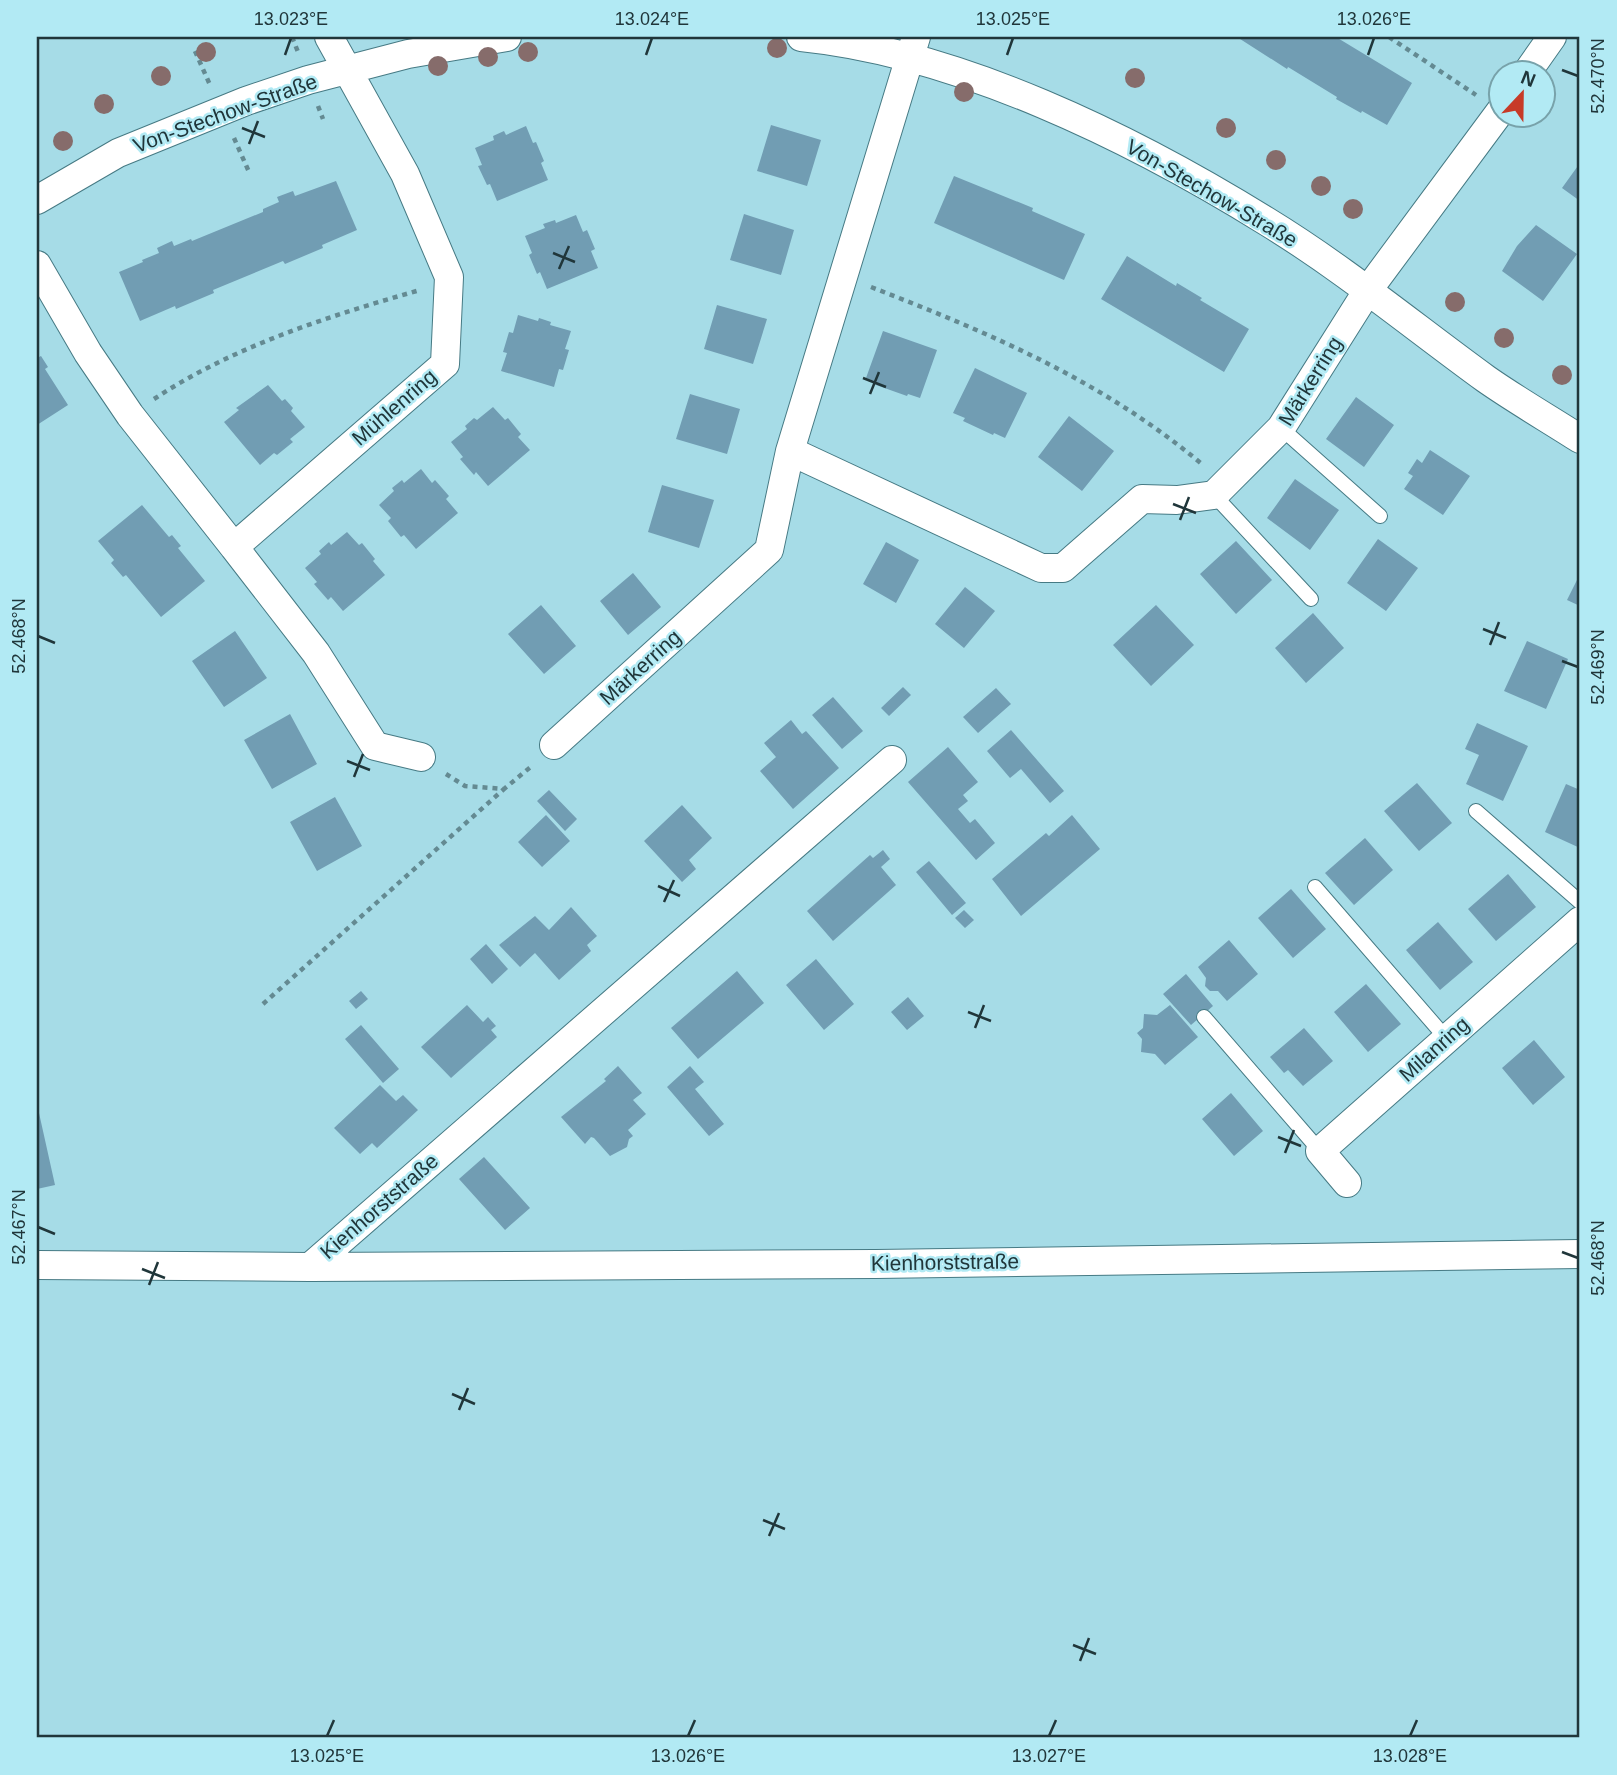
<svg xmlns="http://www.w3.org/2000/svg" width="1617" height="1775" font-family="Arial,sans-serif">
<style>
.building{fill:#719db3}
.lines{fill:none;stroke-linecap:round;stroke-linejoin:round}
.service-casing{stroke:#467a84;stroke-width:16}
.minor-casing{stroke:#467a84;stroke-width:30}
.path{stroke:#648a92;stroke-width:4.5;stroke-dasharray:5 5;stroke-linecap:butt}
.service{stroke:#fff;stroke-width:14}
.minor{stroke:#fff;stroke-width:28}
.tree{fill:#866c6b}
.ticks{fill:none;stroke:#20363a;stroke-width:2.5}
.labels{text-anchor:middle;dominant-baseline:central;stroke-width:5;stroke-linejoin:round;paint-order:stroke}
.street-label{font-size:21px;fill:#20363a;stroke:#b2eaf4}
.neatline{fill:none;stroke:#20363a;stroke-width:2.5}
.ticks-label{font-size:18px;text-anchor:middle;fill:#20363a}
</style>
<rect width="100%" height="100%" fill="#a6dce7"/>
<path class="building" d="M1237 37H1336L1412 83 1387 125 1362 111 1361 113 1336 99 1337 97 1288 67 1287 69Z
M771 125 821 140 807 186 757 171Z
M526 126 533 143 536 142 544 161 541 163 548 180 497 201 490 184 487 185 478 166 482 165 475 148 494 140 493 136 504 131 506 135Z
M1580 163V201L1562 188Z
M954 176 1033 208 1032 211 1085 234 1064 280 934 223Z
M336 181 357 230 322 245 323 248 285 264 283 261 213 290 214 293 176 309 175 306 140 321 119 272 143 262 142 260 159 253 157 248 172 241 174 246 191 239 192 241 263 212V209L279 202 277 197 293 191 295 196Z
M744 214 794 230 781 275 730 260Z
M576 215 583 232 587 230 595 249 591 251 598 268 547 289 540 272 537 274 529 255 532 253 525 236 545 228 543 224 555 220 556 223Z
M1536 225 1577 254 1543 301 1502 271 1517 246Z
M1127 256 1176 286 1177 283 1202 298 1200 300 1249 329 1224 372 1101 299Z
M717 305 767 319 753 364 704 349Z
M518 315 538 321 539 318 551 322 550 325 571 331 565 349 569 350 563 370 559 369 554 387 501 371 507 353 503 352 509 332 513 333Z
M883 331 937 350 920 398 908 394 907 396 876 385 877 382 866 378Z
M41 356 48 367 45 369 68 405 37 425V358Z
M975 368 1027 393 1005 438 994 433 993 435 963 421 965 418 953 413Z
M268 385 282 401 285 399 293 408 291 411 305 427 290 439 293 442 277 455 274 453 260 465 224 422 239 410 236 408Z
M690 394 740 409 727 454 676 439Z
M1356 397 1394 425 1364 467 1326 439Z
M493 407 505 420 508 418 521 434 518 437 530 450 488 486 476 472 474 475 460 459 463 457 451 442 467 429 465 426 474 418 477 420Z
M1069 416 1114 451 1082 491 1038 457Z
M1430 450 1470 476 1443 515 1404 489 1413 476 1408 473 1417 459 1422 463Z
M421 469 432 483 435 480 449 496 446 499 458 513 416 549 404 535 401 537 388 521 391 518 379 505 394 491 392 488 402 480 404 483Z
M1295 479 1339 510 1310 550 1267 518Z
M662 485 714 500 699 548 648 532Z
M142 505 169 537 172 535 181 546 178 548 205 581 161 617 126 575 123 577 111 563 114 560 98 541Z
M347 532 359 545 362 543 375 559 373 561 385 575 343 611 331 597 328 600 314 584 317 582 305 568 321 554 319 551 329 542 331 545Z
M1378 539 1418 568 1386 611 1347 583Z
M1236 541 1272 580 1236 614 1200 574Z
M886 542 919 560 896 603 863 584Z
M633 573 661 607 628 635 600 601Z
M1580 574V606L1567 600Z
M965 587 995 611 964 648 935 624Z
M541 605 576 646 544 674 508 634Z
M1156 605 1194 645 1151 686 1113 645Z
M1313 613 1344 648 1306 683 1275 648Z
M235 631 267 678 224 707 192 661Z
M1527 641 1568 659 1546 709 1504 691Z
M903 687 911 695 889 716 881 708Z
M996 688 1011 704 978 733 963 717Z
M833 697 863 731 842 749 812 715Z
M290 714 317 764 272 789 244 740Z
M791 720 802 734 806 731 839 768 793 809 760 771 776 757 764 743Z
M1477 723 1528 746 1503 801 1466 784 1479 755 1465 749Z
M1011 730 1064 791 1050 803 1021 769 1010 778 987 751Z
M948 747 978 782 963 795 968 801 958 809 970 823 975 819 995 843 976 860 908 782Z
M1417 783 1452 823 1419 851 1384 811Z
M1566 784 1580 790V848L1545 832Z
M549 790 577 819 565 831 537 801Z
M335 797 362 846 317 871 290 822Z
M682 805 712 838 689 860 696 869 682 882 644 841Z
M546 815 570 841 542 867 518 842Z
M1072 815 1100 849 1021 916 992 879 1046 833 1049 836Z
M1365 838 1393 870 1354 905 1325 873Z
M883 850 890 859 881 867 896 885 833 941 807 911 870 855 873 858Z
M929 861 966 903 952 915 916 872Z
M1508 874 1536 907 1496 941 1468 909Z
M1291 889 1326 929 1293 958 1258 918Z
M571 907 597 936 587 945 591 951 559 980 535 953 520 967 499 945 535 916 549 930Z
M964 910 974 920 965 928 955 918Z
M1438 922 1473 962 1440 990 1406 950Z
M1229 940 1258 974 1227 1001 1218 991H1210L1205 986 1206 978 1198 967Z
M486 944 508 969 492 984 470 959Z
M816 959 854 1004 824 1030 786 985Z
M737 971 764 1003 698 1059 671 1028Z
M1186 974 1213 1006 1191 1025 1163 994Z
M1366 984 1401 1024 1368 1052 1334 1012Z
M361 991 368 999 356 1009 349 1001Z
M908 997 924 1016 907 1030 891 1012Z
M467 1005 483 1022 488 1017 496 1026 491 1030 497 1037 451 1078 421 1047Z
M1170 1005 1198 1037 1165 1065 1155 1054 1141 1052 1142 1039 1137 1033 1143 1028 1144 1014 1157 1015Z
M361 1025 399 1069 383 1083 345 1039Z
M1304 1028 1333 1061 1303 1086 1288 1070 1284 1073 1270 1057Z
M1534 1040 1565 1077 1533 1105 1502 1068Z
M618 1066 642 1093 633 1100 646 1114 628 1130 633 1136 629 1139 627 1147 610 1156 594 1138 591 1137 585 1144 561 1117 606 1081 604 1079Z
M690 1066 704 1082 695 1089 724 1124 709 1136 667 1087Z
M380 1085 396 1101 403 1095 418 1110 377 1148 372 1143 360 1154 334 1128Z
M1231 1093 1263 1131 1234 1156 1202 1119Z
M37 1104 55 1185 37 1189Z
M484 1157 530 1208 505 1230 459 1179Z"/>
<g class="lines">
<defs>
<path id="service" d="M1281 428 1380 516
M1214 495 1311 599
M1476 811 1580 902
M1315 887 1446 1038
M1204 1017 1320 1151"/>
<path id="minor" d="M801 37C959 53 1132 138 1266 221 1343 268 1413 326 1486 379 1516 400 1549 419 1580 439
M1526 74 1552 37
M37 200 118 153 246 101 308 80 408 54 507 37
M37 265 88 353 130 415 234 547 445 364 449 277 405 174 329 37
M790 451 1041 568H1063L1142 499 1177 500 1214 495 1281 428 1368 290 1502 109
M234 547 316 653 375 746 421 757
M554 745 769 550 790 451 916 37
M1347 1183 1320 1151 1580 921
M37 1265 310 1267 876 1264 1580 1254
M310 1267 892 760"/>
</defs>
<use href="#service" class="service-casing"/>
<use href="#minor" class="minor-casing"/>
<path class="path" d="M292 37 298 52
M1389 37 1476 95
M195 51 210 85
M318 106 323 119
M234 138 249 172
M871 287C992 334 1103 381 1203 465
M154 399C234 346 329 316 420 290
M446 774 465 786 504 789 533 765
M263 1004 504 789"/>
<use href="#service" class="service"/>
<use href="#minor" class="minor"/>
</g>
<g class="tree">
<circle cx="777" cy="48" r="10"/>
<circle cx="206" cy="52" r="10"/>
<circle cx="528" cy="52" r="10"/>
<circle cx="488" cy="57" r="10"/>
<circle cx="438" cy="66" r="10"/>
<circle cx="161" cy="76" r="10"/>
<circle cx="1135" cy="78" r="10"/>
<circle cx="964" cy="92" r="10"/>
<circle cx="104" cy="104" r="10"/>
<circle cx="1226" cy="128" r="10"/>
<circle cx="63" cy="141" r="10"/>
<circle cx="1276" cy="160" r="10"/>
<circle cx="1321" cy="186" r="10"/>
<circle cx="1353" cy="209" r="10"/>
<circle cx="1455" cy="302" r="10"/>
<circle cx="1504" cy="338" r="10"/>
<circle cx="1562" cy="375" r="10"/>
</g>
<path class="ticks" d="M285 55 291 38M646 55 652 38M1007 55 1013 38M1368 55 1374 38M1562 70 1578 76M242 128 265 137M249 144 258 121M553 253 575 262M559 269 569 246M863 378 886 387M870 394 879 372M1173 504 1196 513M1180 520 1189 497M1483 629 1506 638M38 636 55 643M1490 645 1499 622M1562 661 1578 667M347 761 370 770M354 777 363 754M658 886 680 896M664 902 674 880M968 1012 991 1021M975 1028 984 1005M1278 1137 1301 1146M1285 1153 1294 1130M38 1227 55 1234M1562 1252 1578 1258M142 1269 165 1278M149 1285 158 1262M452 1394 475 1404M459 1410 468 1388M763 1520 785 1529M769 1536 779 1513M1073 1645 1096 1654M1080 1661 1089 1638M327 1736 334 1720M688 1736 695 1720M1049 1736 1056 1720M1410 1736 1417 1720"/>
<g class="labels">
<g class="street-label">
<text transform="translate(225 113) rotate(-20)">Von-Stechow-Straße</text>
<text transform="translate(1212 193) rotate(30)">Von-Stechow-Straße</text>
<text transform="translate(1310 381) rotate(-58)">Märkerring</text>
<text transform="translate(394 407) rotate(-41)">Mühlenring</text>
<text transform="translate(640 667) rotate(-42)">Märkerring</text>
<text transform="translate(1434 1049) rotate(-42)">Milanring</text>
<text transform="translate(379 1206) rotate(-41)">Kienhorststraße</text>
<text transform="translate(945 1262) rotate(-1)">Kienhorststraße</text>
</g>
</g>
<rect width="1617" height="1775" fill="none" stroke="#b2eaf4" stroke-width="77"/>
<g transform="translate(1522 94) rotate(22)"><circle r="33" fill="#b2eaf4" stroke="#78a2aa" stroke-width="2"/>
<path d="M0-5L12 26L0 18L-12 26Z" fill="#c73b28"/>
<text y="-10" font-size="19" font-weight="bold" text-anchor="middle" fill="#20363a">N</text>
</g>
<rect x="38" y="38" width="1540" height="1698" class="neatline"/>
<g class="ticks-label">
<text x="291" y="25">13.023°E</text>
<text x="652" y="25">13.024°E</text>
<text x="1013" y="25">13.025°E</text>
<text x="1374" y="25">13.026°E</text>
<text transform="translate(1598 76) rotate(-90)" y="6">52.470°N</text>
<text transform="translate(19 636) rotate(-90)" y="6">52.468°N</text>
<text transform="translate(1598 667) rotate(-90)" y="6">52.469°N</text>
<text transform="translate(19 1227) rotate(-90)" y="6">52.467°N</text>
<text transform="translate(1598 1258) rotate(-90)" y="6">52.468°N</text>
<text x="327" y="1762">13.025°E</text>
<text x="688" y="1762">13.026°E</text>
<text x="1049" y="1762">13.027°E</text>
<text x="1410" y="1762">13.028°E</text>
</g>
</svg>
